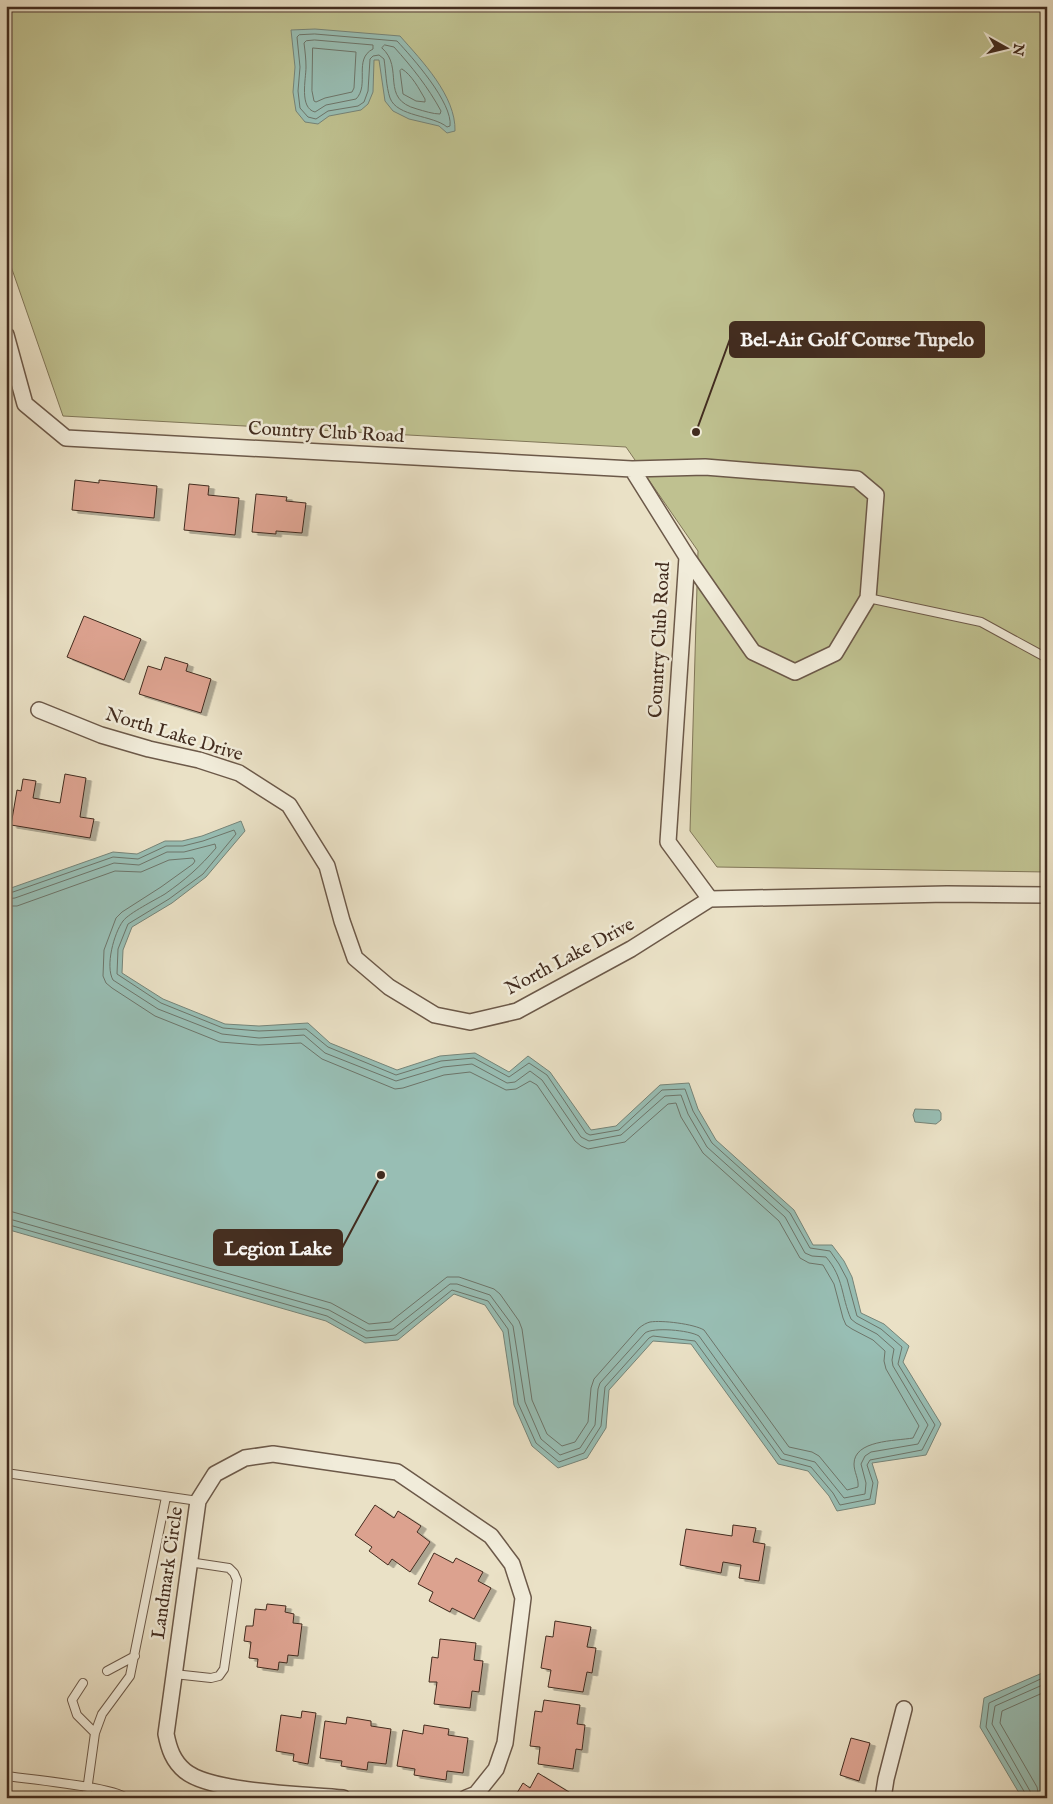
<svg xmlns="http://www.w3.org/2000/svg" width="1053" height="1804" font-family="'IM FELL English',serif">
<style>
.green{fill:#bfc190;stroke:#807658}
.water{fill:#98beb4;stroke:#768478}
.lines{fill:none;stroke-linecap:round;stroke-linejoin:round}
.shore{stroke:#6d756a;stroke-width:1}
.building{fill:#dca28f;stroke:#422c1f;filter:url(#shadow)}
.lane-casing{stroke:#6c5949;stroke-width:10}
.street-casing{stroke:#6c5949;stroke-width:18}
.lane{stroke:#f1ecda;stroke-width:8}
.street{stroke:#f1ecda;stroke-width:15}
.labels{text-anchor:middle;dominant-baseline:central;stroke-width:5;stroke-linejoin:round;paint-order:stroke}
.street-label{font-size:19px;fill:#422c1f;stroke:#f1ecda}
.leader{fill:none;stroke:#422c1f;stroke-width:2}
.callout-dot{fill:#422c1f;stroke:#f1ecda;stroke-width:2}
.callout{fill:#422c1f;stroke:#422c1f;stroke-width:2}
.callout-label{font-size:20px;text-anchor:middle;font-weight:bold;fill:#fff}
</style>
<defs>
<filter id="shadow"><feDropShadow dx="5.5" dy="3" stdDeviation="0" flood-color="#0004"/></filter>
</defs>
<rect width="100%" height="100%" fill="#eae1c6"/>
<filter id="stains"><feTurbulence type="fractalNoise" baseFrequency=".004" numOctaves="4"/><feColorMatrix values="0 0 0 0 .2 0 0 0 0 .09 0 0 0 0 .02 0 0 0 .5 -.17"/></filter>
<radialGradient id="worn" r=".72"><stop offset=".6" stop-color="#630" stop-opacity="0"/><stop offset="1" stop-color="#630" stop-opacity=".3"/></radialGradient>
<path class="green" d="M6 6H1047V872L717 867 690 831 698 551 626 447 63 416 6 252Z"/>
<path class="water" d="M315 29 400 36C422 61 456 96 455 131L447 133 439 126 409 119 393 111 385 101 379 60H374L373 92 368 104 361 110 329 116 318 124 305 122 296 111 293 92 295 67 291 30Z
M241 821 245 831 206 877 172 903 132 927 123 950 122 973 163 999 225 1024 259 1026 308 1023 330 1043 397 1070 440 1056 475 1053 509 1072 528 1056 550 1072 591 1130 616 1126 660 1085 689 1083 698 1109 716 1140 794 1210 813 1245H832L844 1261 852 1277 861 1313 884 1324 909 1346 903 1362 941 1424 926 1455 872 1463 878 1482 875 1504 837 1511 829 1496 808 1471 778 1464 691 1344 653 1341 609 1390 606 1428 587 1458 558 1468 532 1446 514 1405 503 1332 485 1305 454 1294 398 1340 365 1343 326 1321 6 1229V887L11 888 113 852 137 854 165 841H182L202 836Z
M915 1109 939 1110 941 1113V1120L936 1124 915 1122 913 1115Z
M1047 1671V1798H1022L980 1727 984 1698Z"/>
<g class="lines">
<path class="shore" d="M315 34 397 41C412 57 453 103 450 126L447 127C433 115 397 117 390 98 386 86 386 72 384 59L379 55 373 56 370 59 368 91 364 102 358 106 328 111 316 119 308 117 300 108 298 91 300 67 297 37 299 35Z
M315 40 373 45V49C353 59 370 85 356 99L326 105 315 112C299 108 306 79 306 67 306 59 305 51 304 43L306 41Z
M385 45 394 47C412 67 428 87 441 111L440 114C433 114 424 111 417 109 379 99 405 68 382 48Z
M313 48 356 52 354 88 352 92 325 98 316 102 314 101 312 91Z
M402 69C412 75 419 89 425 99V102L416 101 403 94 400 71Z
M6 892H13L113 857 138 859 166 846H183L203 841 234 830 236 834 203 874 169 899 128 924 118 949 117 974 161 1003 223 1028 259 1031 306 1029 328 1047 396 1075 441 1061 474 1058 509 1077 529 1063 547 1075 586 1133 590 1135 619 1130 662 1090 685 1089 693 1111 712 1143 790 1213 810 1248 830 1251 839 1264 847 1279 857 1316 881 1329 902 1347 898 1364 935 1425 922 1450 870 1460 867 1465 873 1483 870 1499 840 1505 833 1493 811 1467 781 1459 695 1341 653 1336 649 1338 605 1387 601 1426 584 1453 559 1462 536 1443 518 1403 508 1329 488 1301 452 1290 396 1335 366 1338 327 1316 6 1224
M6 899 15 898 114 863 139 865 167 852H184L215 844 216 848C200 867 185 880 165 894 155 900 129 913 123 921 114 933 105 966 113 980L158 1009 222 1034 259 1038 304 1035 325 1053 396 1081 443 1067 472 1064 507 1083 515 1082 530 1071 542 1080 581 1137 589 1141 621 1135 665 1096 681 1095 688 1114 707 1147 785 1217 805 1253 812 1256 826 1257C844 1278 841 1296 851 1319L856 1323 877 1334 894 1349 892 1360 893 1366 928 1425 918 1444 871 1452 865 1456 861 1464 866 1483 865 1494 844 1498 815 1462 784 1454 699 1336C689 1330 653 1327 645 1333L600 1383 598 1389 595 1425 580 1448 560 1455 541 1439 525 1402 513 1326 490 1295 457 1284H450L393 1329 367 1331 329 1310 6 1218
M6 906H17L115 871 141 872 169 860 193 858 195 861 193 864 161 887 122 912 116 918 104 950 103 976 106 983 112 988 155 1016 220 1042 259 1045 301 1043 322 1059 395 1089 403 1088 444 1075 470 1072 506 1090 516 1089 530 1081 537 1085 575 1141 581 1146 588 1149 625 1142 668 1104 676 1103 681 1117 703 1153 779 1221 800 1258 809 1263 823 1265 834 1284 843 1318 846 1325 852 1329 873 1340 885 1351 884 1361 886 1369 919 1426 913 1438C895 1441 854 1440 854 1464 854 1472 859 1479 858 1487L847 1490 819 1456 812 1452 789 1447 704 1330C694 1324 662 1320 650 1322 646 1323 643 1325 639 1328L594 1379 591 1388 588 1422 575 1442 562 1446 547 1434 532 1400 522 1329 519 1321 500 1294 494 1289 459 1277H447L390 1322 369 1324 331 1303 6 1210
M1026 1798 1025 1793 986 1727 989 1703 1047 1676
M1032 1798 1030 1791 992 1724 995 1706 1047 1683
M1039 1798 1037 1787 1000 1723 1002 1711 1047 1691"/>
</g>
<path class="building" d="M75 480 99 483V480L157 486 154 518 72 510Z
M189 484 209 486 208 495 239 498 235 535 184 530Z
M256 494 287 497 286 501 306 503 302 533 276 531V534L252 532Z
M84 616 141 639 124 680 67 657Z
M165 657 188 664 186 671 211 679 201 713 139 694 148 666 161 670Z
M65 774 86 778 80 817 94 819 90 838 11 825 17 790 21 791 23 779 36 781 33 798 60 803Z
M375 1505 394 1518 398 1511 421 1526 417 1532 430 1542 410 1572 392 1559 388 1565 369 1551 372 1547 355 1535Z
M733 1525 756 1528 753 1542 765 1544 759 1581 739 1578 741 1565 723 1562 721 1573 680 1565 686 1529 732 1536Z
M434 1553 453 1563 456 1558 483 1572 478 1581 491 1588 474 1619 452 1608 450 1612 429 1601 433 1592 418 1584Z
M267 1604 286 1606 285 1612 294 1614 293 1623 302 1624 298 1656 288 1655 287 1663 279 1662 278 1670 257 1667 258 1659 249 1658 251 1642 244 1641 246 1626H253L255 1609 266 1610Z
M555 1621 591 1627 587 1647 596 1648 592 1673 587 1672 583 1692 548 1687 551 1670 541 1668 546 1636 553 1637Z
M440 1639 476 1643 474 1660 483 1661 479 1692 472 1691 470 1708 434 1704 437 1682H429L432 1657 438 1658Z
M544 1700 580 1705 577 1724 585 1725 582 1750 576 1749 573 1769 538 1764 540 1747 530 1746 535 1711 542 1712Z
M302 1711 316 1713 308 1764 293 1761 294 1754 276 1751 281 1715 301 1718Z
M347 1717 371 1721V1726L391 1729 386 1764 368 1762 367 1770 341 1766 342 1761 320 1758 325 1721 346 1724Z
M424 1725 449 1729 448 1735 468 1738 463 1773 447 1771 446 1780 414 1775 415 1769 397 1766 403 1730 423 1734Z
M851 1738 870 1743 859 1781 840 1775Z
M538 1773 569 1792 566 1798H514L523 1783 530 1788Z
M821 1795 842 1798H820Z"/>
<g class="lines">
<defs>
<path id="lane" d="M868 598 981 622 1047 658
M6 1473 198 1501
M107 1671 135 1656
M174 1674 211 1678 219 1676 224 1669 237 1580 234 1573 229 1568 189 1562
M83 1683 72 1700 77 1715 95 1733
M6 1776C27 1779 114 1787 126 1798
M86 1798 95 1733 102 1714 130 1676 166 1497"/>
<path id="street" d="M6 335 25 404 66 438 632 469 705 467 857 479 876 495 868 598 835 653 795 672 753 652 687 557
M632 469 687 557 668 842 710 899
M39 710 101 735 149 749 199 760 239 773 289 805 327 866 342 921 355 958 389 987 435 1015 470 1022 517 1011 631 949 710 899
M710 899 947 894 1047 895
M343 1798C306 1794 212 1793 185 1771 173 1761 169 1749 166 1734L198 1501 215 1474 245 1458 273 1454 397 1472 491 1536 512 1564 523 1598 505 1743 496 1769 476 1794 466 1798
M883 1798 886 1779 904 1709"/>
</defs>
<use href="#lane" class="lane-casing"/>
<use href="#street" class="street-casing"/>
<use href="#lane" class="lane"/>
<use href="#street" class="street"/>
</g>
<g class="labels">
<g class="street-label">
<text transform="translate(326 433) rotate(3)">Country Club Road</text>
<text transform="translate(660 640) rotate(-87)">Country Club Road</text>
<text transform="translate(174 735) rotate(17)">North Lake Drive</text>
<text transform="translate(570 957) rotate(-28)">North Lake Drive</text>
<text transform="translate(168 1573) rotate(-82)">Landmark Circle</text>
</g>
</g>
<path class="leader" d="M696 432L730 339M381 1175L342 1248"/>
<g class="callout-dot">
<circle cx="696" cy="432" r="5"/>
<circle cx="381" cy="1175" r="5"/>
</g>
<g class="callout">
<rect x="730" y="322" width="254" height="35" rx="5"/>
<rect x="214" y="1230" width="128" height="35" rx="5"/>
</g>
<g class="callout-label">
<text x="857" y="346">Bel-Air Golf Course Tupelo</text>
<text x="278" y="1255">Legion Lake</text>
</g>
<rect width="1053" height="1804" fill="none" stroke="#eae1c6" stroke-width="25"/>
<rect x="8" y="8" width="1038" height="1789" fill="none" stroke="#422c1f" stroke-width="2.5"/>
<rect x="12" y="12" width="1028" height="1779" fill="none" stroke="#422c1f"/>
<g transform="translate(1006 48) rotate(98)" stroke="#f1ecda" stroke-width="4" paint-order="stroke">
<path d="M0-4L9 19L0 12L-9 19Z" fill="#422c1f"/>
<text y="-8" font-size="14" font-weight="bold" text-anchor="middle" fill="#422c1f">N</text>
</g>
<rect width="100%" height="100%" filter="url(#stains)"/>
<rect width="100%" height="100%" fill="url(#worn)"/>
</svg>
